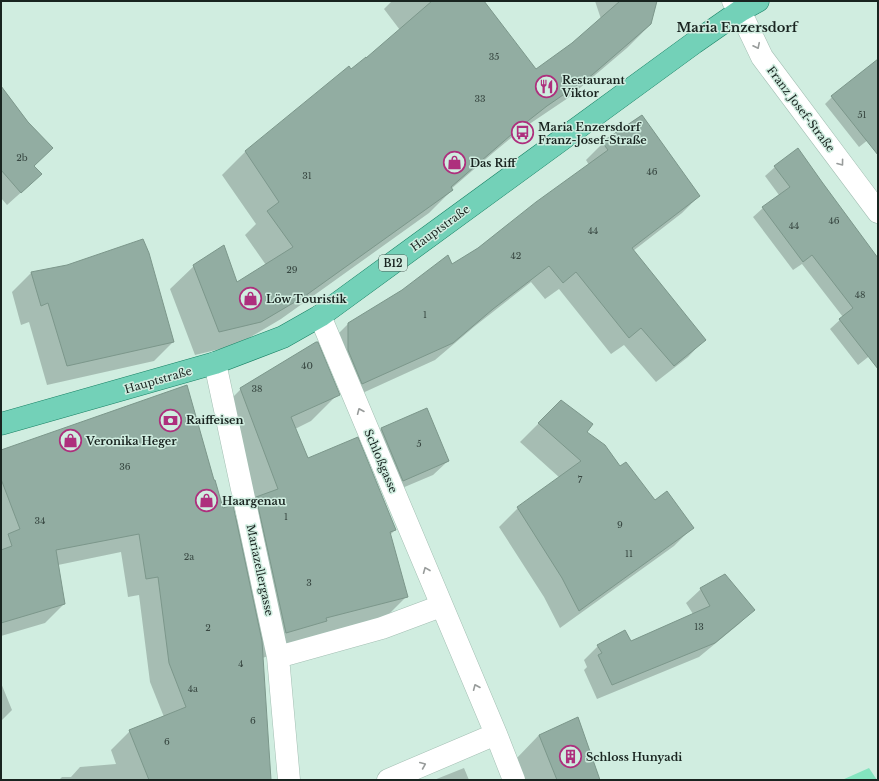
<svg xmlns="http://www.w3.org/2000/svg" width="879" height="781" font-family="'Libre Baskerville',serif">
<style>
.green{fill:#83e4bf}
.shadow{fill:#0003}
.building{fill:#92ada2;stroke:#7c978b}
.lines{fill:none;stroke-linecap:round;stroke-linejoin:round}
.minor-casing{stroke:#a3bfb3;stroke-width:23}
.major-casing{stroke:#178164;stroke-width:23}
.minor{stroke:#fff;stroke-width:22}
.major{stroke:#73d1b8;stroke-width:22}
.oneway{stroke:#989c9b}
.labels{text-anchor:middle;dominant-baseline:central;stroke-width:3;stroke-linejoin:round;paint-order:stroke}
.number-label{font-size:9px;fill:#374640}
.shield{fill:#d0ede0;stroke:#50605a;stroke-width:1}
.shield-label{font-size:10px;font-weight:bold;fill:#192420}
.poi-label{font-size:11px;font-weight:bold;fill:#192420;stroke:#d0ede0;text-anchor:start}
.street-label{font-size:11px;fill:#192420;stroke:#d0ede0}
.quarter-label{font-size:13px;font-weight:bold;fill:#192420;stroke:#d0ede0}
</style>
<rect width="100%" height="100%" fill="#d0ede0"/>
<path class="green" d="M869 768 877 780H842Z"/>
<path class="shadow" d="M392 1H482L536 70 572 44 601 19 595 1H656L651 24 627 48 568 98 522 129 494 152 451 189 452 190 429 213 281 319 237 345 195 355 170 289 194 266 236 284 266 265 245 235 256 224 222 175 245 152 366 59 400 30 384 9Z
M878 60V132L859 147 825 104 832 97Z
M1 87 28 122 33 166 27 187 7 205 1 198Z
M641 116 699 196 682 213 633 251 704 340 688 357 656 382 624 345 611 354 559 289 545 299 531 282 475 326 435 360 345 401 331 341 348 324 452 265 478 248 589 165 586 160 603 143Z
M775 167 878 259V363L872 354 858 365 830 329 843 317 802 264 793 270 753 217 763 208 779 195 765 176Z
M67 266 173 342 154 361 47 385 29 322 21 325 12 292 31 273Z
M241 389 338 394 311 421 295 429 308 459 395 530 390 535 407 596 380 623 262 658 270 780H59L62 777H71L80 767 116 764 111 750 130 731 164 717 150 682 139 595 128 597 121 552 58 565 64 604 45 623 1 636V451L222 509 235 520 248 506 214 416Z
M561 401 586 432 620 468 655 501 693 527 674 546 560 628 544 597 499 527 518 508 560 478 520 442Z
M427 409 448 461 433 475 388 494 367 443 381 429Z
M701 589 753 609 739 624 699 657 597 699 584 670 587 667 584 660 598 646 630 642 693 614 686 603Z
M1 683 12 710 1 721Z
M539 735 599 780H522L515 760Z
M464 768 469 780H434Z"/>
<path class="building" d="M432 1H484L536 69 572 43 620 1H657L651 24 592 75 547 106 519 128 451 187 453 190 305 296 261 322 219 332 193 265 224 245 237 282 293 247 267 211 279 202 245 151 349 66 351 69 366 57V58Z
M878 59V155L831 96Z
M1 86 28 122 53 148 34 166 42 174 21 193 1 170Z
M642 115 700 196 632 248 706 340 674 366 641 328 629 338 576 272 563 283 549 266 493 309 453 343 362 384 348 350V323L402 290 448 255 452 264 478 248 536 202 608 150 602 142Z
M798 148 822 182 878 258V369L839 319 853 308 812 255 803 262 762 207 790 187 774 166Z
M143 239 149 253 174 342 67 366 48 303 41 306 31 272 67 265Z
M316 342H318L340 395 291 417 308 458 358 437 396 530 390 532 408 597 326 618 327 621 286 633 256 497 278 489 240 388Z
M187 385 214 480H215L223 508 233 505 262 641 271 780H149L129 730 186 707 169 663 158 577 146 579 139 534 56 550 65 604 1 623V550L12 546 8 534 20 529 1 479V450Z
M561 400 593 424 587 432 605 445 620 466 626 462 655 500 667 491 694 528 579 611 562 578 517 507 581 461 538 423Z
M427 408 449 461 403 481 381 428Z
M725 574 755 610 715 643 612 685 598 655 602 653 597 645 625 630 631 641 710 606 700 588Z
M578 717 600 780H557L539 735Z"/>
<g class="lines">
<defs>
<path id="minor" d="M733 1 740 11 762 57 878 212
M320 316 496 734 388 780
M215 363 278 657 289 780
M278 657 382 628 441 606
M496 734 514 780"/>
<path id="major" d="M1 424 215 363 283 337 320 316 694 43 740 11 758 1"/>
</defs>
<use href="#minor" class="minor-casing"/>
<use href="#major" class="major-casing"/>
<use href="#minor" class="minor"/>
<use href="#major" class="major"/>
</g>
<defs><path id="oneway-chevron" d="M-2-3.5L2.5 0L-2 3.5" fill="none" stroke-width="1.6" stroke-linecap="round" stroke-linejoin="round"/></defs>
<g class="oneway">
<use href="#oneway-chevron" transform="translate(757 46) rotate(64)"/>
<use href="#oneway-chevron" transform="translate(841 163) rotate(53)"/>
<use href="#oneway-chevron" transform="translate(360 411) rotate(-113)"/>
<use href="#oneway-chevron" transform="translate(426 570) rotate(-112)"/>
<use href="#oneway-chevron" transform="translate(476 687) rotate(-113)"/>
<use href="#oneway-chevron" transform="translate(423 765) rotate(-23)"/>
</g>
<defs>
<symbol id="restaurant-ring" viewBox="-11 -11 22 22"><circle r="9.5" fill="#d0ede0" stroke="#ae2f7d" stroke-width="1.5"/><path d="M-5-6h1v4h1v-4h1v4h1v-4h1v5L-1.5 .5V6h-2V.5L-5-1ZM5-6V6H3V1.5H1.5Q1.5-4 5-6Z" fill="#ae2f7d"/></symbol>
<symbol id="bus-ring" viewBox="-11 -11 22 22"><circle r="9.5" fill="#d0ede0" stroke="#ae2f7d" stroke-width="1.5"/><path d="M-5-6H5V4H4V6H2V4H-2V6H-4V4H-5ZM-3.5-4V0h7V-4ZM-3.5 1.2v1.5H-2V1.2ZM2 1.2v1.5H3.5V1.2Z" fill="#ae2f7d"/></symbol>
<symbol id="shop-ring" viewBox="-11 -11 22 22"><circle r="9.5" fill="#d0ede0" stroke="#ae2f7d" stroke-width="1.5"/><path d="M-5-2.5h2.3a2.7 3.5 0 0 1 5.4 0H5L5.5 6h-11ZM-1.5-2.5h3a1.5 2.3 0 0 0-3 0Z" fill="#ae2f7d"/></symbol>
<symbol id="bank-ring" viewBox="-11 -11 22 22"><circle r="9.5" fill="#d0ede0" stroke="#ae2f7d" stroke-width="1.5"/><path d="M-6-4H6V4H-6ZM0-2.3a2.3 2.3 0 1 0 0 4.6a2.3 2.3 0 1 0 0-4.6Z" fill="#ae2f7d"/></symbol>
<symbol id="building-ring" viewBox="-11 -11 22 22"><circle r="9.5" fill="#d0ede0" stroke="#ae2f7d" stroke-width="1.5"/><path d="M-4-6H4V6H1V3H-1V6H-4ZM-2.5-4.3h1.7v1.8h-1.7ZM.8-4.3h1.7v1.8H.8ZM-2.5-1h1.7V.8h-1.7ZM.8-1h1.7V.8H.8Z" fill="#ae2f7d"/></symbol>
</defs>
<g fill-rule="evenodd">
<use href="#restaurant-ring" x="534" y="74" width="25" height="25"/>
<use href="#bus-ring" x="510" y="120" width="25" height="25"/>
<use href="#shop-ring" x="442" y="150" width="25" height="25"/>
<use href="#shop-ring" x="238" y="286" width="25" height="25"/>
<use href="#bank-ring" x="158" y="408" width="25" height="25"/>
<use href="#shop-ring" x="58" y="428" width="25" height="25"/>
<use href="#shop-ring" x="194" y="488" width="25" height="25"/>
<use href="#building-ring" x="558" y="744" width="25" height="25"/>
</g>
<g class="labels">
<g class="number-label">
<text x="494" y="56">35</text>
<text x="480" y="98">33</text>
<text x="862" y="114">51</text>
<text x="22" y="157">2b</text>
<text x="652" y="171">46</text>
<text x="307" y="175">31</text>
<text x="834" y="220">46</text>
<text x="794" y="225">44</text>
<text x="593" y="230">44</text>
<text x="516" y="255">42</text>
<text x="292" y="269">29</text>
<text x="860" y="294">48</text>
<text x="425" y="314">1</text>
<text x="307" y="365">40</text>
<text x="257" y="388">38</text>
<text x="419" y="443">5</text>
<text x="125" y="466">36</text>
<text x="580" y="479">7</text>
<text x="286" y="516">1</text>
<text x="40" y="520">34</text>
<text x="620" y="524">9</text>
<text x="629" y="553">11</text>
<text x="189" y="556">2a</text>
<text x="309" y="582">3</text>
<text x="699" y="626">13</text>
<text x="208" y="627">2</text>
<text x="241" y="663">4</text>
<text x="193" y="688">4a</text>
<text x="253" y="720">6</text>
<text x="167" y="741">6</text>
</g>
<rect class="shield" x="379" y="255" width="28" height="16" rx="3"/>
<g class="shield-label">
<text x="393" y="263">B12</text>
</g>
<g class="poi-label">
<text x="562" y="80">Restaurant<tspan x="562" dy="13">Viktor</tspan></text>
<text x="538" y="127">Maria Enzersdorf<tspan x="538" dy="13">Franz-Josef-Straße</tspan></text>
<text x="470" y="163">Das Riff</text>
<text x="266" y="299">Löw Touristik</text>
<text x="186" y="420">Raiffeisen</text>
<text x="86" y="441">Veronika Heger</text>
<text x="222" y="501">Haargenau</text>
<text x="586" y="757">Schloss Hunyadi</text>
</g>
<g class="street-label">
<text transform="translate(801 109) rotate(53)">Franz Josef-Straße</text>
<text transform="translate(440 228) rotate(-36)">Hauptstraße</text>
<text transform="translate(158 380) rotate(-16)">Hauptstraße</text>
<text transform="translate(381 461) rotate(67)">Schloßgasse</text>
<text transform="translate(260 570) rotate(78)">Mariazellergasse</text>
</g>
<g class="quarter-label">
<text x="737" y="27">Maria Enzersdorf</text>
</g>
</g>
<rect width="879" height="781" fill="none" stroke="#192420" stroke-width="4"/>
</svg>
